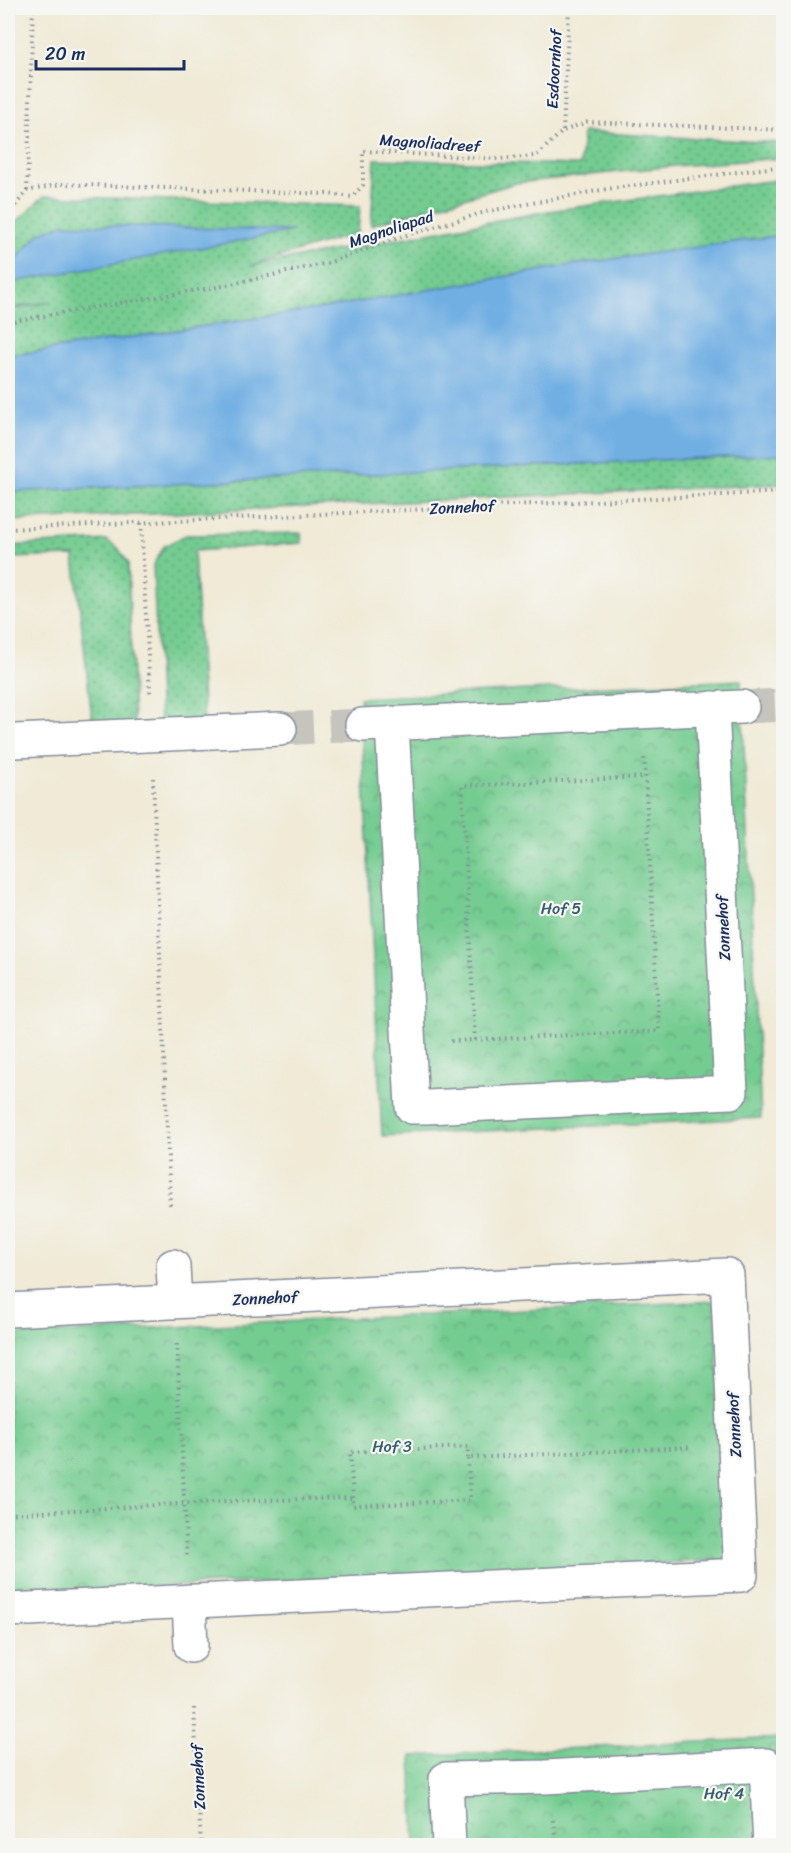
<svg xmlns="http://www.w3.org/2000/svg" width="791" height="1853" font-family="Sriracha,sans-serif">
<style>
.grass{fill:url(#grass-dots);stroke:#487e78;stroke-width:1.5}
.park{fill:url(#park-crowns);stroke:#487e78;stroke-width:1.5}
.water{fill:#71afe3;stroke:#466fa0;stroke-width:1.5}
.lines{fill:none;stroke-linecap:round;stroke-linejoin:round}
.minor-tunnel{stroke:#c5c5be;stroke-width:33;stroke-dasharray:33 16;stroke-linecap:butt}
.minor-casing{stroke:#868c9a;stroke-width:36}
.path{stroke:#868c9a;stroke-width:4;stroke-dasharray:1.5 4.5;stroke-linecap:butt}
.minor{stroke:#fff;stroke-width:33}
.labels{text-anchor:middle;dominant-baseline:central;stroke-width:4.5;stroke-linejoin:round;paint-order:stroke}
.street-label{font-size:16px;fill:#1b2f5e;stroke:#f6f6f2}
.park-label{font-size:16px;fill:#365e6d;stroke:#f6f6f2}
</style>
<defs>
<pattern id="grass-dots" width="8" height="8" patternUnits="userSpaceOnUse" patternTransform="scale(1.5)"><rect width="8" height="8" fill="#74cc91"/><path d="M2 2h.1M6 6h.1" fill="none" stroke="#5ea67a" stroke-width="1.8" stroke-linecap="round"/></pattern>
<pattern id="park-crowns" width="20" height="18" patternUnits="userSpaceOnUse" patternTransform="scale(1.5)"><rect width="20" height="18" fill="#74cc91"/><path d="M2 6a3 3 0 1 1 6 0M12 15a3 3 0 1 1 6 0" fill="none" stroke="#5ea67a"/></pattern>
</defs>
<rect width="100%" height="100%" fill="#f6f6f2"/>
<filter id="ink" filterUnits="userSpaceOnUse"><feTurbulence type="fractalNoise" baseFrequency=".0167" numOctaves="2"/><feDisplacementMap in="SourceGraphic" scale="12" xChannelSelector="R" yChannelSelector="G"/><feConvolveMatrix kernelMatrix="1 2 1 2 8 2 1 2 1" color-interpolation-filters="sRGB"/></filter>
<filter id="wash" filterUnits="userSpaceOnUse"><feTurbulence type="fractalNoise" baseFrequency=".008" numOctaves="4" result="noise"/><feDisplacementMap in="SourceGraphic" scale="24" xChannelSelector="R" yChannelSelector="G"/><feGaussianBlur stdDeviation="1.35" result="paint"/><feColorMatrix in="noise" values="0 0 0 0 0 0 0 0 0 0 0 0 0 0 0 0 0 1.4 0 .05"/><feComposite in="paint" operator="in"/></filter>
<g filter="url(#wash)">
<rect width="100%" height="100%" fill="#f0ead6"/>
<path class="grass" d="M583 132 783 143V158L675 166 516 183 371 225 375 159 580 165Z
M783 179V235L571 265 324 308 8 356V310L51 302 8 308V230L44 196 360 206 358 233 250 266 548 211Z
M783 454V484L8 521V492Z
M301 533 302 543 194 551 204 723H160L153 565 164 546 186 535Z
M106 540 118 548 128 563 134 726 93 728 74 556 8 558V546Z"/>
<path class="park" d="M741 680 761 1118 382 1136 360 698Z
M715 1301 728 1560 8 1594V1335Z
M783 1738V1845H415L411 1756Z"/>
<path class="water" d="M64 224 293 231 8 283V268L40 233Z
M783 235V454L8 492V356L324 308 571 265Z"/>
</g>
<g filter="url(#ink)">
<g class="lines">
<path class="minor-tunnel" d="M742 707 784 705
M280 729 362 725"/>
<defs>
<path id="minor" d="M392 723 412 1107H427L731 1092 712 708
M362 725 742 707
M15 741 280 729
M173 1266 175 1302
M8 1310 727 1275 741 1575 8 1610
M189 1601 191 1646
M449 1846 446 1779 545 1777 766 1765 770 1846"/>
</defs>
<use href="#minor" class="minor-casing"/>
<path class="path" d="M563 131 569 8
M27 191 33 8
M8 215 27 191 61 184 328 194 352 197 363 185V151L499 159 536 156 563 131 587 122 784 130
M8 322 222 286 328 263 407 235 489 211 607 189 784 166
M141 523 150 693
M8 529 784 492
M153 778 170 1205
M475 1040 462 786 645 777
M451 1041 659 1031 644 755
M177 1344 187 1559
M353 1498 350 1452 468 1447V1458
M8 1514 227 1501 353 1498V1506L470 1500 468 1458 692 1447
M194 1708 201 1846
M553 1820 557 1846"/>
<use href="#minor" class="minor"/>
</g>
</g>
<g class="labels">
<g class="street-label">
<text transform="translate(554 69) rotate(-87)">Esdoornhof</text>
<text transform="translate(430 143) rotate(4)">Magnoliadreef</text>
<text transform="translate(391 229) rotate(-18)">Magnoliapad</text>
<text transform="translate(462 507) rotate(-3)">Zonnehof</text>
<text transform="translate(723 928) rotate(-93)">Zonnehof</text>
<text transform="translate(265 1298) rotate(-3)">Zonnehof</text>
<text transform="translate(734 1425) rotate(-93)">Zonnehof</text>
<text transform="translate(198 1777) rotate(-93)">Zonnehof</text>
</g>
<g class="park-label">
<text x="561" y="908">Hof 5</text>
<text x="392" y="1446">Hof 3</text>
<text x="724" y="1793">Hof 4</text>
</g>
</g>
<rect width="791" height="1853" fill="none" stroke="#f6f6f2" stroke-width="30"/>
<path d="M36 60v9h148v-9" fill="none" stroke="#1b2f5e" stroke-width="3"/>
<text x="45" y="60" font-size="18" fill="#1b2f5e" stroke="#f6f6f2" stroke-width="4.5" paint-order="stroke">20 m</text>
</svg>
